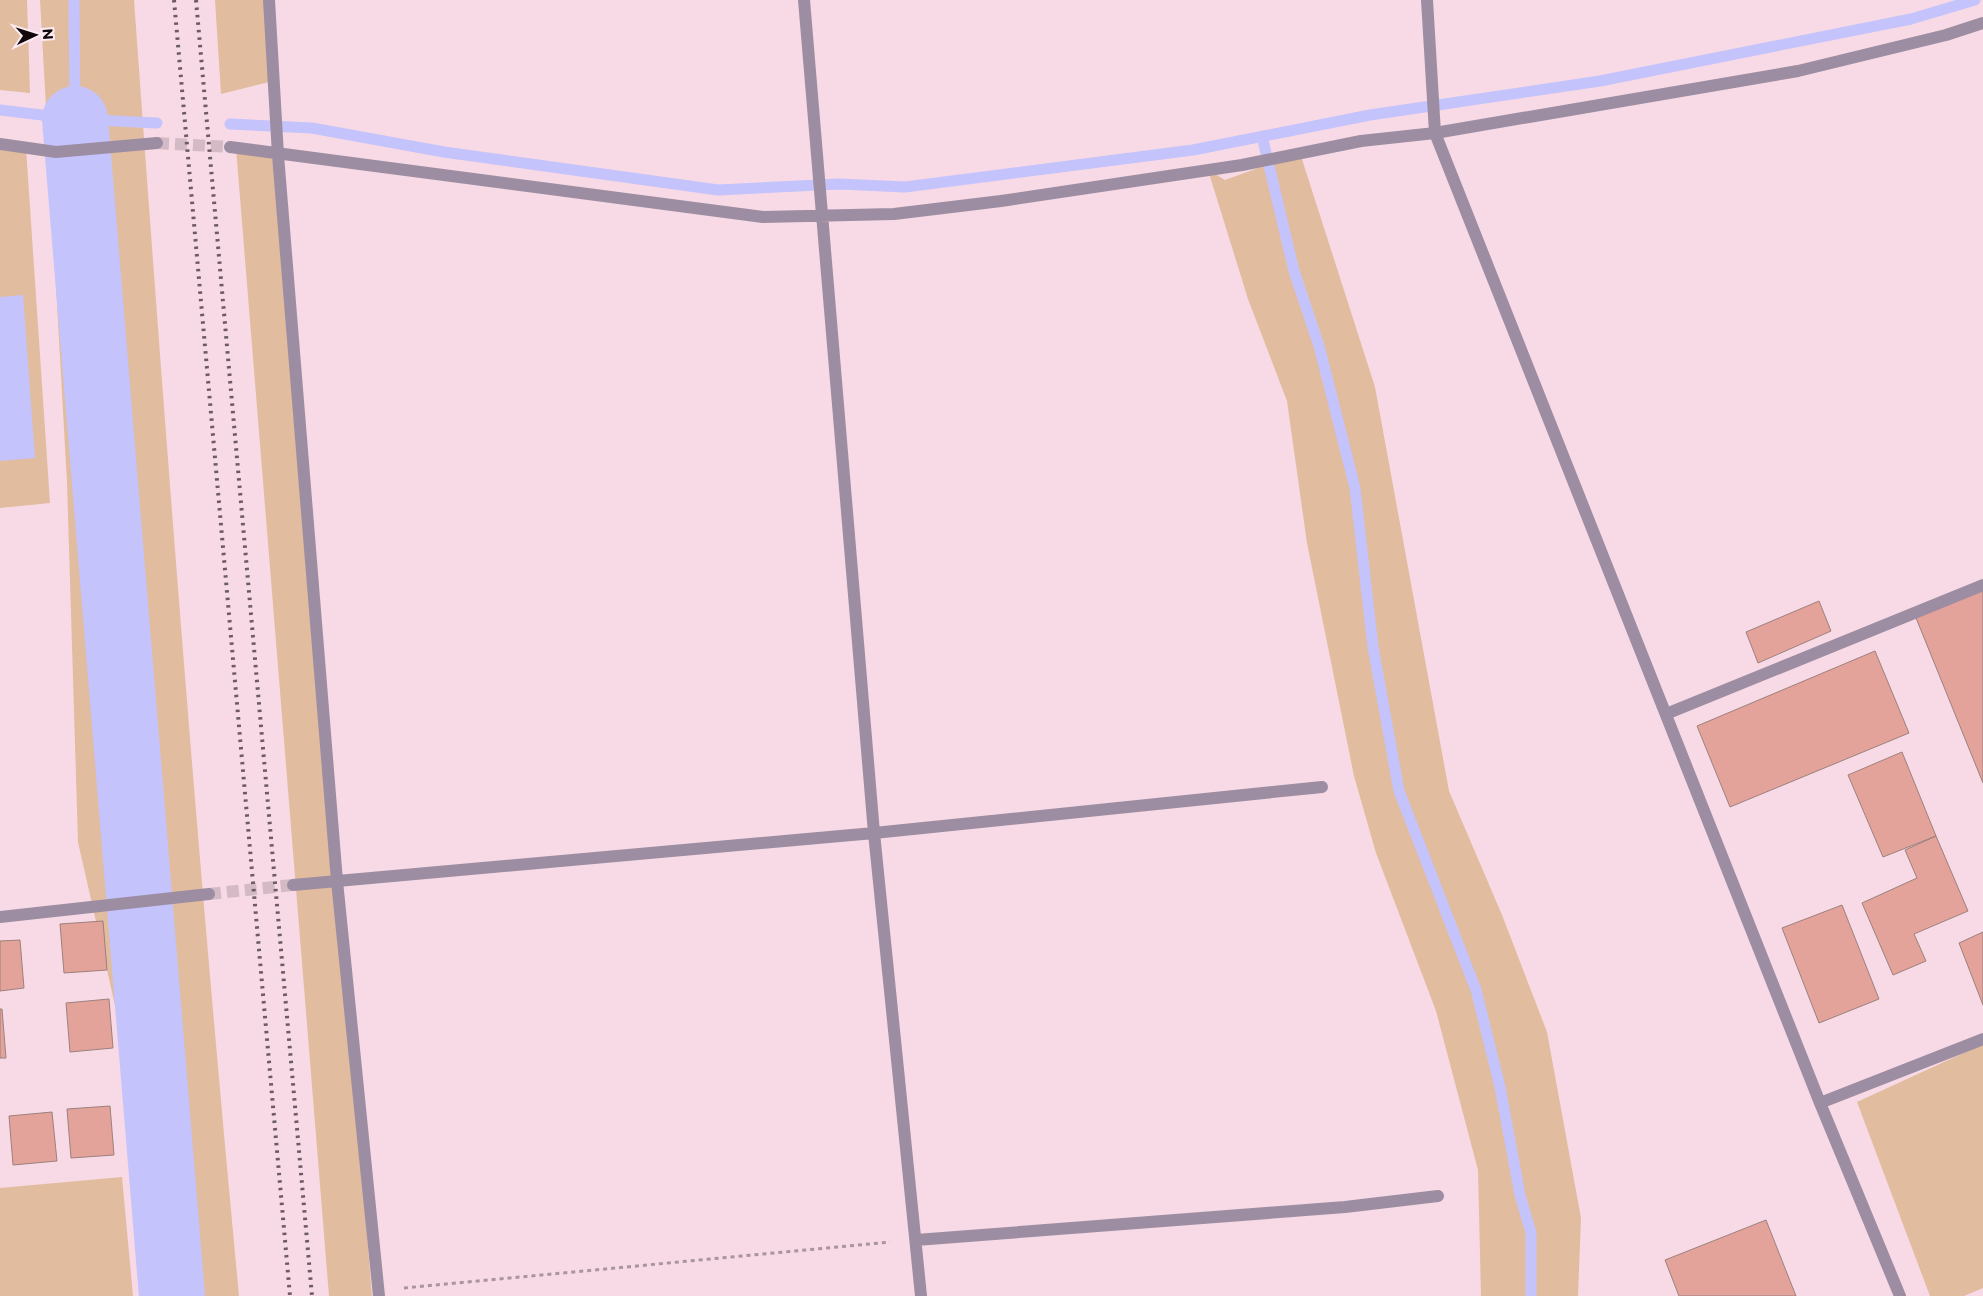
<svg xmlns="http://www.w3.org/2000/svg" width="1983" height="1296" font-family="Montserrat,sans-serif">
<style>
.green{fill:#e1bc9e}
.water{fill:#c4c3fc}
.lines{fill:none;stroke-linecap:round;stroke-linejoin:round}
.stream{stroke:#c4c3fc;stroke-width:11}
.river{stroke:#c4c3fc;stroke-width:66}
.building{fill:#e3a29a;stroke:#9c817e}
.minor-tunnel{stroke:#d4bac4;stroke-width:12;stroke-dasharray:12 6;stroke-linecap:butt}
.path{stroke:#ab959d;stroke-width:3;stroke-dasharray:4 4;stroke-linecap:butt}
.minor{stroke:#9d8da2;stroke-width:12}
.rail{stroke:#6c5b62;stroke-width:4;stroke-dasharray:2.5 5;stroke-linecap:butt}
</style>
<rect width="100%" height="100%" fill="#f7dae5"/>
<path class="green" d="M0 0H27L30 93 0 90Z
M40 0H134C165 432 198 865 239 1296H151L136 1098 78 842 67 482Z
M215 0H268L273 81 221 94Z
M0 144 26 148 50 503 0 508Z
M236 148 278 155 372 1296H329Z
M1300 153 1375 387 1449 791 1502 915 1547 1032 1581 1218 1578 1296H1481L1478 1170 1436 1011 1376 853 1354 776 1307 543 1287 401 1248 299 1208 170 1225 180Z
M1983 1044V1288L1964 1296H1930L1857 1102Z
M122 1177 133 1296H0V1188Z"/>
<path class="water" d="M23 295 35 458 0 461V297Z"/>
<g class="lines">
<path class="stream" d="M74 0 75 119
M0 110 75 119 157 123
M230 124 312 128 444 152 718 190 839 184 905 187 1193 150 1370 115 1600 81 1911 19 1975 0
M1262 136 1294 271 1319 346 1355 488 1373 647 1399 791 1476 990 1500 1087 1520 1195 1531 1233V1296"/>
<path class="river" d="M75 119 172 1296"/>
</g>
<path class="building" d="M1983 585V783L1914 613Z
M1819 601 1831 631 1758 663 1746 632Z
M1875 651 1909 733 1730 807 1697 726Z
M1902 752 1936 836 1883 857 1848 775Z
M1936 836 1968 911 1914 934 1926 961 1893 975 1862 903 1917 878 1905 850Z
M1842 905 1879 999 1819 1023 1782 928Z
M103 921 107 970 64 973 60 924Z
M1983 932V1005L1959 943Z
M20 940 24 988 0 991V941Z
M109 999 113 1048 70 1052 66 1003Z
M0 1009H2L6 1058H0Z
M110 1106 114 1155 71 1158 67 1109Z
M52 1112 57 1161 13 1165 9 1116Z
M1766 1220 1796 1296H1679L1665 1260Z"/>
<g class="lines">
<path class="minor-tunnel" d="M157 143 230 147
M209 894 293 885"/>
<path class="path" d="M404 1288 890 1242"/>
<path class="minor" d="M269 0 278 155 337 881 379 1296
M804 0 874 833 921 1296
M1427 0 1435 133 1820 1103 1900 1296
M0 144 56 152 157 143
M230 147 763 217 894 214 1001 201 1242 165 1361 141 1435 133 1798 71 1946 35 1983 23
M1666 714 1983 585
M293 885 874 833 1322 787
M0 917 209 894
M1820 1103 1983 1039
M916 1240 1345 1207 1438 1196"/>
<path class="rail" d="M174 0 290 1296
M196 0 312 1296"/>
</g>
<g transform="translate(35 35) rotate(86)" stroke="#fcebf2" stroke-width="4" paint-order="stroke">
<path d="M0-4L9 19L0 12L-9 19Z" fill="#11080c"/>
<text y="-8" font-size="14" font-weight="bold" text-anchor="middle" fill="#11080c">N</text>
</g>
</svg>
